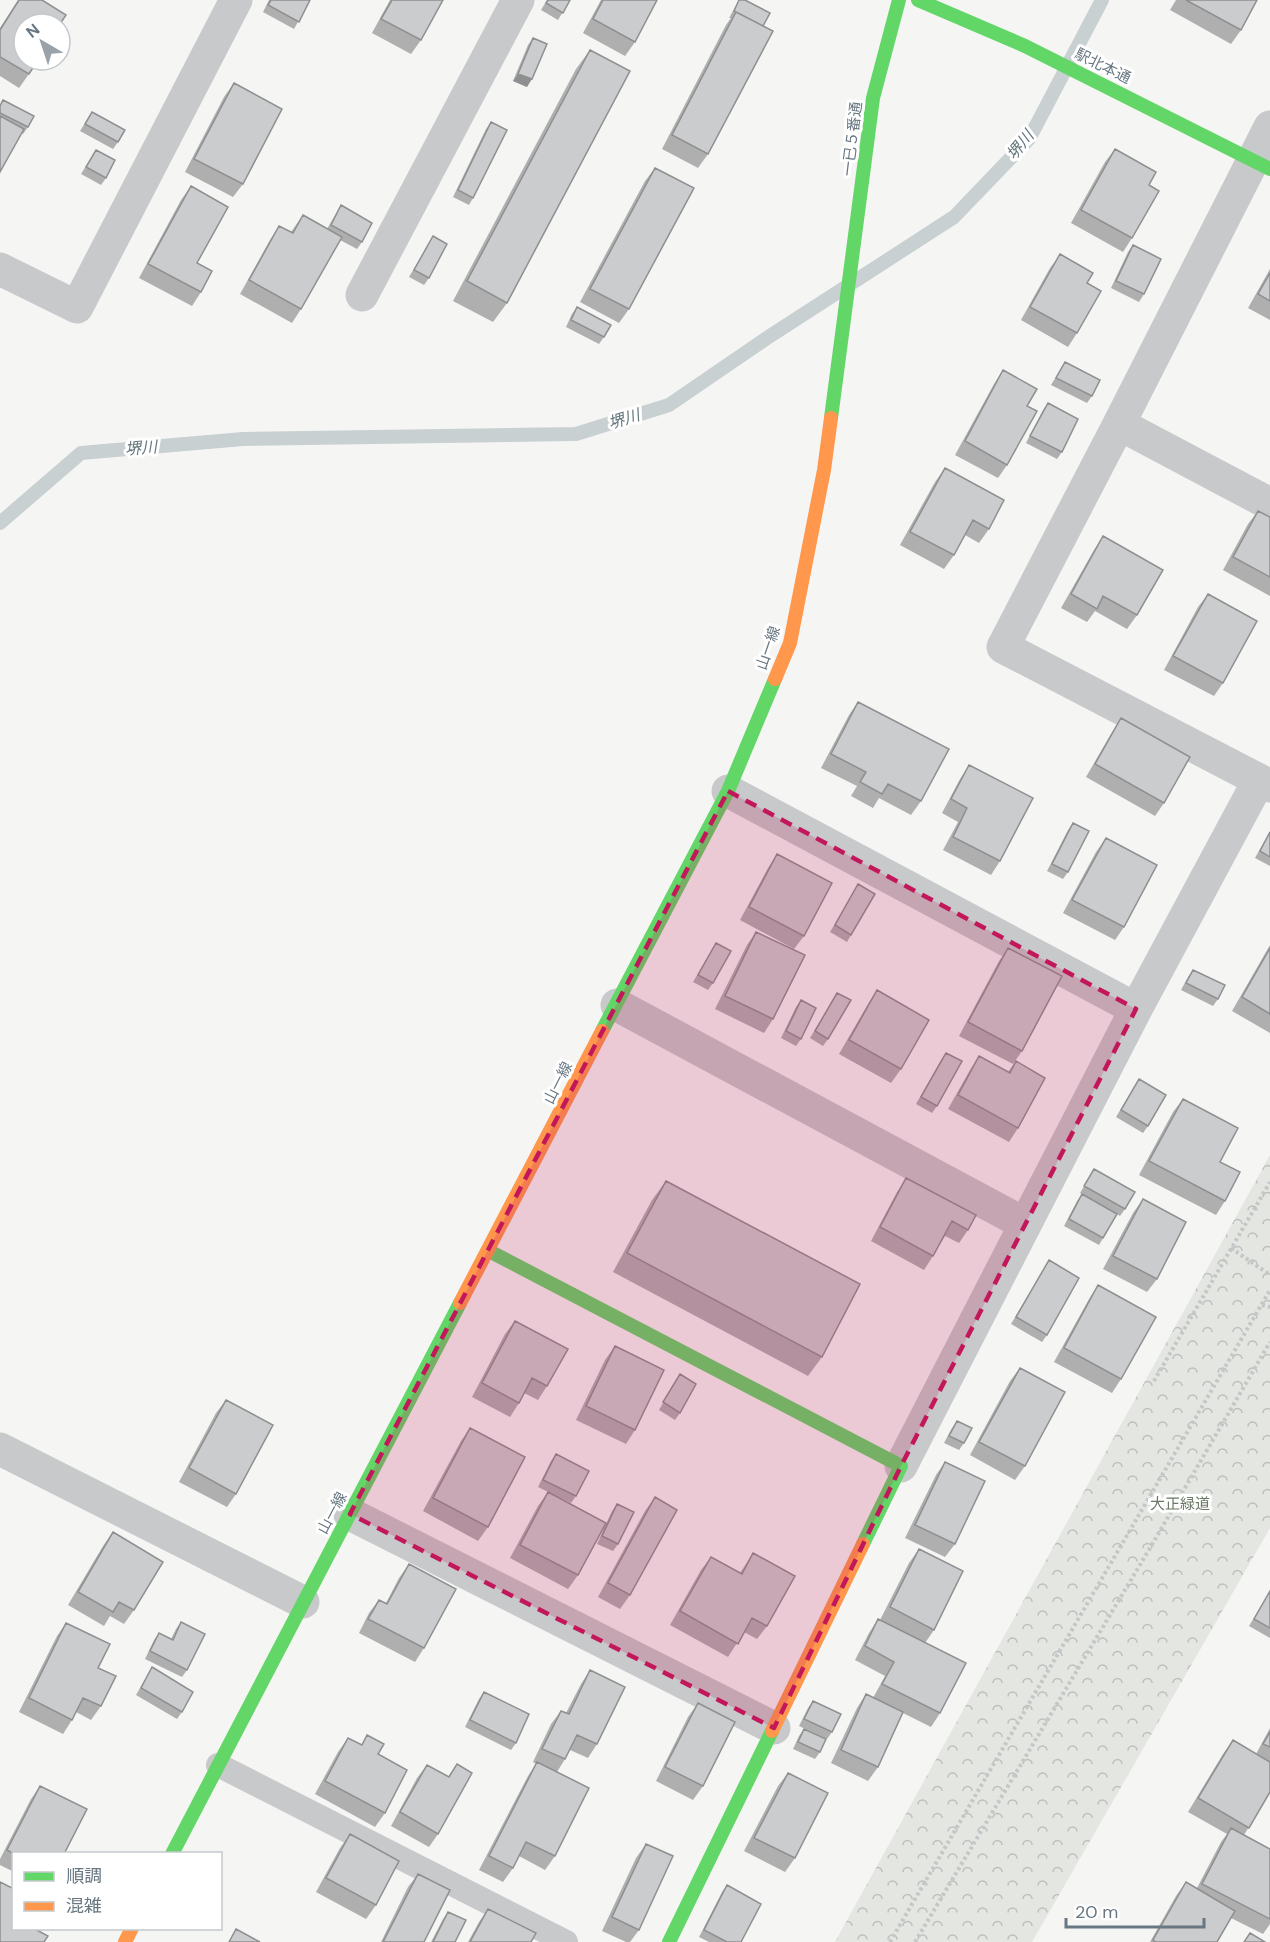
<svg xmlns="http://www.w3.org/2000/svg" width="1270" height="1942" font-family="'DM Sans','Noto Sans JP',sans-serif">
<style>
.forest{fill:url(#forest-crowns)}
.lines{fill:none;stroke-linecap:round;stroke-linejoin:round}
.stream{stroke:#c8d0d2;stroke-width:14}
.path{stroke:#c5c6c7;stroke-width:4;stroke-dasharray:3 3;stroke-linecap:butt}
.lane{stroke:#c7c9ca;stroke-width:24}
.street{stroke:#c7c9ca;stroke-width:33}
.fast{stroke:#63d668;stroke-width:14}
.slow{stroke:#ff974d;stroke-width:14}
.wall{fill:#afafb0}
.shaded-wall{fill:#8e8f90}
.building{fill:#cbcccd;stroke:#8e8f90;stroke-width:1.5}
.marked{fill:#c2185b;fill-opacity:0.2;stroke:#c2185b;stroke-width:4.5;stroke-dasharray:12 8;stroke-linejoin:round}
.labels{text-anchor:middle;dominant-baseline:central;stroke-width:6;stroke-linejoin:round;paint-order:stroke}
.street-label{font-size:15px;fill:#687781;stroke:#fff}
.park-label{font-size:15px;fill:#6b7966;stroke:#fff}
.water-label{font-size:16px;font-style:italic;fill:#64777d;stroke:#fff}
</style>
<defs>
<pattern id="forest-crowns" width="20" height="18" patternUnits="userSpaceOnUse" patternTransform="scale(1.5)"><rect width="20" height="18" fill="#e4e6e2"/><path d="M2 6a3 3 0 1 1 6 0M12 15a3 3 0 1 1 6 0" fill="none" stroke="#bdbfbd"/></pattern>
</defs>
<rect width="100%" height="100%" fill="#f5f5f4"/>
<path class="forest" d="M1270 1155V1528L1032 1942H835Z"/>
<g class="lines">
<path class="stream" d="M0 523 81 453 243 439 576 434 669 405 770 336 954 217 1029 139 1102 0"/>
<path class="path" d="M1231 1248 1270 1275
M1262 1305 1270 1307
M1154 1381 1270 1182
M890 1942 1270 1290
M915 1942 1150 1548 1270 1342"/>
<path class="lane" d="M218 1765 566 1942"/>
<path class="street" d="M0 269 77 307 236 0
M362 295 518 0
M1119 424 1270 504
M1259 780 1003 647 1119 424 1270 127
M728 791 1136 1009
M617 1005 1025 1224
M0 1449 303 1602
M901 1466 1136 1009 1259 780 1270 786
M350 1514 774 1728"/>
<path class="fast" d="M918 0 1025 46 1270 169
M831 418 873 98 899 0
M602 1031 728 791 775 679
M489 1251 901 1466 863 1544
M172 1854 460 1303
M669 1942 772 1731"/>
<path class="slow" d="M775 679 790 643 824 470 831 418
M460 1303 602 1031
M772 1731 863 1544
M125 1942 132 1928"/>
</g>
<path class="wall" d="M18 0H19L29 74 19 88 0 76V28Z
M269 0H310L294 29 263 12Z
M390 0H443L421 40 411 54 372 33Z
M547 0H570L558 20 541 10Z
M601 0H657L635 42 625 56 583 33Z
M739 0H745L763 26 708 154 698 168 662 149 726 25 731 18H729Z
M1176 0H1257L1241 30 1231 44 1170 10Z
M533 38 527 87 513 81 528 45Z
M590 50 507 303 493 322 453 301 576 69Z
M234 83 243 184 233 197 185 172 224 97Z
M3 100 28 127 23 134 21 133 0 172V105Z
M92 112 118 142 113 149 80 131Z
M491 122 473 198 469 205 453 197 486 129Z
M1115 149 1149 185 1132 238 1123 252 1071 223 1105 162Z
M96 150 106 178 101 185 81 174Z
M655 168 629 309 619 323 580 302 645 181Z
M191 186 197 263 201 292 192 306 139 278 181 200Z
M341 205 362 242 357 249 340 240 301 309 292 323 240 294 270 240 279 226 291 232 303 215 327 229Z
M433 236 429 278 424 285 409 277Z
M1133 245 1144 294 1139 302 1111 288 1128 252Z
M1060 255 1087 283 1077 333 1068 347 1021 320 1050 268Z
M1270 269V320L1248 308Z
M577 307 604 337 599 344 566 327 572 314Z
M1065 362 1092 396 1087 403 1051 385Z
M1003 370 1027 406 1007 465 998 478 955 455 994 384Z
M1048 403 1062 452 1057 459 1026 443 1043 410Z
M945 468 989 529 979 543 965 535 954 555 944 569 900 545 935 482Z
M1258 511 1270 517V596L1223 570 1248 524Z
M1103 536 1137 615 1127 629 1095 611 1087 622 1061 608 1094 550Z
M1208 594 1223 683 1214 696 1164 670 1198 607Z
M858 702 921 801 911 815 879 798 873 808 851 796 857 786 821 768 849 715Z
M1121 718 1164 803 1155 816 1086 777 1112 732Z
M969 765 1000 861 991 875 943 850 958 822 942 813 960 779Z
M1073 823 1068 872 1063 879 1047 871 1068 830Z
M1270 831V866L1255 858Z
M1106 838 1124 927 1115 940 1063 913 1096 852Z
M777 854 804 936 794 949 740 920 768 868Z
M858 884 851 935 847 942 830 932Z
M756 932 773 1019 764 1033 715 1009 747 945Z
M716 943 713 983 708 990 693 982Z
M1270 945V1033L1232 1011Z
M1008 948 1022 1051 1013 1064 959 1036 999 961Z
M1193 970 1218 999 1213 1006 1181 990 1188 977Z
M877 990 901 1069 891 1083 839 1054 868 1004Z
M837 993 828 1039 823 1046 810 1038Z
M801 1000V1039L796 1046 781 1038 796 1007Z
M946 1053 937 1106 932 1113 916 1104 941 1060Z
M979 1056 1008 1072 1016 1061 1018 1128 1009 1142 948 1109 970 1070Z
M1139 1079 1148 1126 1143 1133 1116 1117Z
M1183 1099 1220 1162 1225 1201 1216 1215 1139 1175 1173 1112Z
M1094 1169 1125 1209 1120 1216 1117 1214 1099 1245 1064 1226 1077 1201 1082 1194 1080 1193Z
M906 1178 968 1230 959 1243 945 1236 933 1256 924 1270 871 1241 897 1192Z
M666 1181 822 1357 808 1376 613 1272 652 1200Z
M1143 1199 1157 1279 1147 1292 1103 1269 1133 1213Z
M1049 1260 1047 1335 1042 1342 1011 1324Z
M1098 1285 1121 1379 1112 1393 1054 1362 1089 1299Z
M515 1321 547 1386 538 1400 524 1393 519 1403 510 1417 472 1397 505 1334Z
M615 1346 635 1430 626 1444 576 1420 605 1360Z
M1020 1368 1025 1466 1015 1480 970 1455 1010 1381Z
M680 1374V1413L675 1420 659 1410Z
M226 1400 236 1494 227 1507 179 1482 216 1413Z
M957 1421 964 1443 959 1450 944 1443 952 1428Z
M470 1428 488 1527 478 1541 423 1511 461 1441Z
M556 1454 576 1496 571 1503 538 1487 551 1461Z
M945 1462 955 1544 945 1557 905 1538 936 1475Z
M548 1492 578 1575 568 1589 510 1558 538 1506Z
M655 1497 630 1595 620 1609 598 1597 645 1511Z
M617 1504 618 1544 613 1551 597 1544 612 1511Z
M113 1532 134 1610 124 1624 110 1616 104 1626 68 1605 103 1546Z
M919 1549 934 1630 925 1643 940 1713 931 1727 903 1713 878 1767 868 1781 831 1763 857 1708 866 1694 873 1698 885 1676 855 1660 869 1633 878 1619 880 1620 909 1563Z
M753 1553 767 1626 757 1639 744 1632 728 1657 670 1625 701 1570 711 1557 740 1573Z
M409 1564 424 1648 415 1662 359 1633 369 1613 379 1600 386 1603 399 1578Z
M1270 1591V1638L1249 1626Z
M181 1622 187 1670 182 1677 145 1659 154 1640 159 1633 171 1639 176 1629Z
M66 1623 98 1668 101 1706 91 1720 76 1712 72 1720 63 1734 19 1712 57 1636Z
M152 1667 182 1712 177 1719 136 1695Z
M590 1670 597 1744 588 1758 570 1750 565 1759 557 1772 555 1856 545 1870 519 1856 513 1868 503 1882 479 1870 528 1776 536 1764 533 1762 551 1724 561 1711 566 1713 581 1684Z
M484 1692 516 1743 511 1750 465 1727 479 1699Z
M813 1701 832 1732 827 1739 799 1726 808 1708Z
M698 1703 703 1786 693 1800 656 1781 688 1717Z
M1270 1728V1792L1244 1835 1270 1849V1924L1263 1934 1231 1918 1217 1942H1150L1176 1896 1186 1882 1197 1888 1221 1842 1227 1834 1188 1812 1223 1754 1233 1740 1256 1754Z
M804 1729 820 1752 815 1759 793 1749 799 1736Z
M367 1735 385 1813 375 1827 315 1794 338 1752 348 1738 361 1745Z
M457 1764 438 1834 429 1847 391 1826 417 1778 427 1765 448 1777Z
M788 1773 795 1858 785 1872 744 1851 778 1786Z
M40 1786 14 1854V1872L0 1865V1859L31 1799Z
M350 1834 376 1905 366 1919 316 1892 340 1848Z
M646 1844 639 1930 630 1942H626L602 1931 636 1858Z
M418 1874 424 1942H381L408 1887Z
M727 1885 741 1942H709L699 1937 722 1892Z
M488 1909 531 1942H468L479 1922Z
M448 1912 455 1942H431L443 1919Z"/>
<path class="shaded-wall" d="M518 74 532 79 527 87 513 81Z"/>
<path class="building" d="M19 0H42L66 15 60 24H24V60H38L29 74 0 57V30Z
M271 0H310L299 22 268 5Z
M392 0H443L421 40 381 19Z
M548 0H570L563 13 546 3Z
M603 0H657L635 42 593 19Z
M739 0H745L770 13 763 26 734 11Z
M1186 0H1257L1241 30Z
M736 12 773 31 708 154 672 135Z
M533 38 547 44 532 79 518 74Z
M590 50 630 71 507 303 467 281Z
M234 83 282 109 243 184 194 159Z
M3 100 34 116 28 127 0 113V106Z
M92 112 125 130 118 142 85 124Z
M0 116 24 129 0 172Z
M491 122 507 130 473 198 458 190Z
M1115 149 1156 172 1149 185 1159 191 1132 238 1081 210Z
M96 150 115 160 106 178 86 167Z
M655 168 694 188 629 309 590 289Z
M191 186 228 207 197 263 212 271 201 292 148 264Z
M341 205 372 223 362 242 331 225Z
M303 215 342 237 301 309 249 280 279 226 293 233Z
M433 236 447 244 429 278 414 270Z
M1133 245 1161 259 1144 294 1116 281Z
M1060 254 1093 273 1087 283 1101 291 1077 333 1030 307Z
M1270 273V301L1258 294Z
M577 307 611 325 604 337 571 320Z
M1065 362 1100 380 1092 396 1056 378Z
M1003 370 1037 389 1027 406 1037 411 1007 465 965 441Z
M1048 403 1078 419 1062 452 1030 436Z
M945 468 1004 500 989 529 973 520 954 555 910 532Z
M1258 511 1270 517V577L1233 557Z
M1103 536 1163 570 1137 615 1103 596 1097 609 1071 594Z
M1208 594 1257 621 1223 683 1173 656Z
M858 702 949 749 921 801 888 784 882 794 860 782 866 772 831 754Z
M1121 718 1190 757 1164 803 1095 764Z
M969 765 1033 798 1000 861 953 837 967 808 951 799Z
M1073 823 1089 831 1068 872 1052 864Z
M1270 832V857L1260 851Z
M1106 838 1157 865 1124 927 1072 900Z
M777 854 832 883 804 936 749 907Z
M858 884 875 894 851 935 835 925Z
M756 932 805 955 773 1019 725 996Z
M716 943 731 951 713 983 698 975Z
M1008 948 1062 976 1022 1051 968 1022Z
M1270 948V1014L1242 997Z
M1193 970 1225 985 1218 999 1186 983Z
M877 990 929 1020 901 1069 849 1040Z
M837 993 851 1000 828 1039 815 1031Z
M801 1000 816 1008 801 1039 786 1031Z
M946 1053 962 1061 937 1106 921 1097Z
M979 1056 1010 1073 1016 1061 1045 1078 1018 1128 958 1095Z
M1139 1079 1166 1095 1148 1126 1121 1110Z
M1183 1099 1238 1128 1220 1162 1240 1172 1225 1201 1149 1161Z
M1094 1169 1135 1192 1125 1209 1084 1186Z
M906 1178 976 1215 968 1230 952 1221 933 1256 880 1227Z
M666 1181 860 1284 822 1357 627 1253Z
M1082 1194 1117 1214 1103 1238 1069 1219Z
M1143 1199 1186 1222 1157 1279 1113 1256Z
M1049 1260 1079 1278 1047 1335 1016 1317Z
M1098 1285 1156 1317 1121 1379 1064 1348Z
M515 1321 568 1349 547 1386 532 1378 519 1403 482 1383Z
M615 1346 664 1370 635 1430 586 1406Z
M1020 1368 1065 1392 1025 1466 979 1442Z
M680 1374 696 1384 680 1413 663 1402Z
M226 1400 273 1425 236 1494 189 1468Z
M957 1421 972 1428 964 1443 949 1436Z
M470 1428 525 1457 488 1527 433 1498Z
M556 1454 589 1471 576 1496 543 1480Z
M945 1462 985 1481 955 1544 915 1525Z
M548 1492 606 1523 578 1575 520 1545Z
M655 1497 677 1510 630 1595 608 1583Z
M617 1504 634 1512 618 1544 602 1536Z
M113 1532 163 1562 134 1610 119 1602 113 1612 78 1592Z
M919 1549 963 1571 934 1630 890 1607Z
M753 1553 795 1576 767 1626 752 1618 738 1644 680 1611 711 1557 742 1574Z
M409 1564 456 1589 424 1648 368 1619 379 1600 387 1604Z
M1270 1591V1628L1254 1619Z
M878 1619 966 1663 940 1713 882 1684 894 1662 865 1646Z
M181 1622 205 1634 187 1670 150 1651 159 1633 173 1640Z
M66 1623 110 1644 98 1668 116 1676 101 1706 83 1698 72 1720 29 1698Z
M152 1667 193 1692 182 1712 141 1688Z
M590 1670 625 1687 597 1744 577 1735 565 1759 542 1749 561 1711 569 1714Z
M484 1692 529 1714 516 1743 470 1720Z
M866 1694 903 1712 878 1767 841 1750Z
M813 1701 841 1714 832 1732 804 1719Z
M698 1703 735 1722 703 1786 665 1767Z
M804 1729 826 1739 820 1752 798 1742Z
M1270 1732V1747L1263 1744Z
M367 1735 384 1744 378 1754 407 1770 385 1813 325 1781 348 1738 362 1745Z
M1233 1740 1270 1762V1792L1249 1828 1198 1798Z
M537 1762 589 1788 555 1856 526 1842 513 1868 489 1856Z
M457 1764 472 1773 438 1834 400 1812 427 1765 449 1777Z
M788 1773 828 1793 795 1858 754 1838Z
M40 1786 87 1809 64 1854H14L7 1850Z
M1231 1828 1270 1849V1919L1202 1884Z
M350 1834 399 1861 376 1905 326 1878Z
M646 1844 673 1856 639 1930 612 1917Z
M418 1874 450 1890 424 1942H383Z
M0 1882 14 1889V1929H35L48 1936 44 1942H0Z
M1186 1882 1235 1911 1217 1942H1156L1153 1940Z
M727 1885 761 1904 741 1942H727L704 1930Z
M488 1909 536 1933 531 1942H470Z
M448 1912 466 1920 455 1942H433Z
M236 1929 260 1942H229Z
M1250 1933 1265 1942H1244Z"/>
<path class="marked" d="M728 791 1136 1009 901 1466 774 1728 350 1514Z"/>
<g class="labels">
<g class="street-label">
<text transform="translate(1103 66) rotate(26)">駅北本通</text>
<text transform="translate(852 139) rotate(-83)">一已５番通</text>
<text transform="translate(768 648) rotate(-71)">山一線</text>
<text transform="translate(558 1083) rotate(-63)">山一線</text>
<text transform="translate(332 1513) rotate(-62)">山一線</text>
</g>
<g class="park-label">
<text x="1180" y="1504">大正緑道</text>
</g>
<g class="water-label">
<text transform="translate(1020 145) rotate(-51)">堺川</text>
<text transform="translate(624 419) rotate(-17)">堺川</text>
<text transform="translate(141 448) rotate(-5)">堺川</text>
</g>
</g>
<rect x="12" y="1852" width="210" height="78" fill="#ffffff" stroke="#c3c9cd" stroke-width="1.5"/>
<rect x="24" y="1872" width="30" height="9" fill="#63d668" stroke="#c3c9cd" stroke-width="1.5"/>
<text x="66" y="1882" font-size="18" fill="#687781">順調</text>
<rect x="24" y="1902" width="30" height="9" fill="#ff974d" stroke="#c3c9cd" stroke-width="1.5"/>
<text x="66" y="1912" font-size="18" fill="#687781">混雑</text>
<g transform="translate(42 42) rotate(321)"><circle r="28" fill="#ffffff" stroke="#c3c9cd" stroke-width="1.5"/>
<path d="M0-4.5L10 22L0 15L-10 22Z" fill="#99a3a9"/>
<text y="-9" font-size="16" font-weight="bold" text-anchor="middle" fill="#687781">N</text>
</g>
<path d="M1066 1918v9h138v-9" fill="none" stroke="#687781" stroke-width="3"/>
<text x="1075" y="1918" font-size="18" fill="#687781" stroke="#ffffff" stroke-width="4.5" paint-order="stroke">20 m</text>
</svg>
